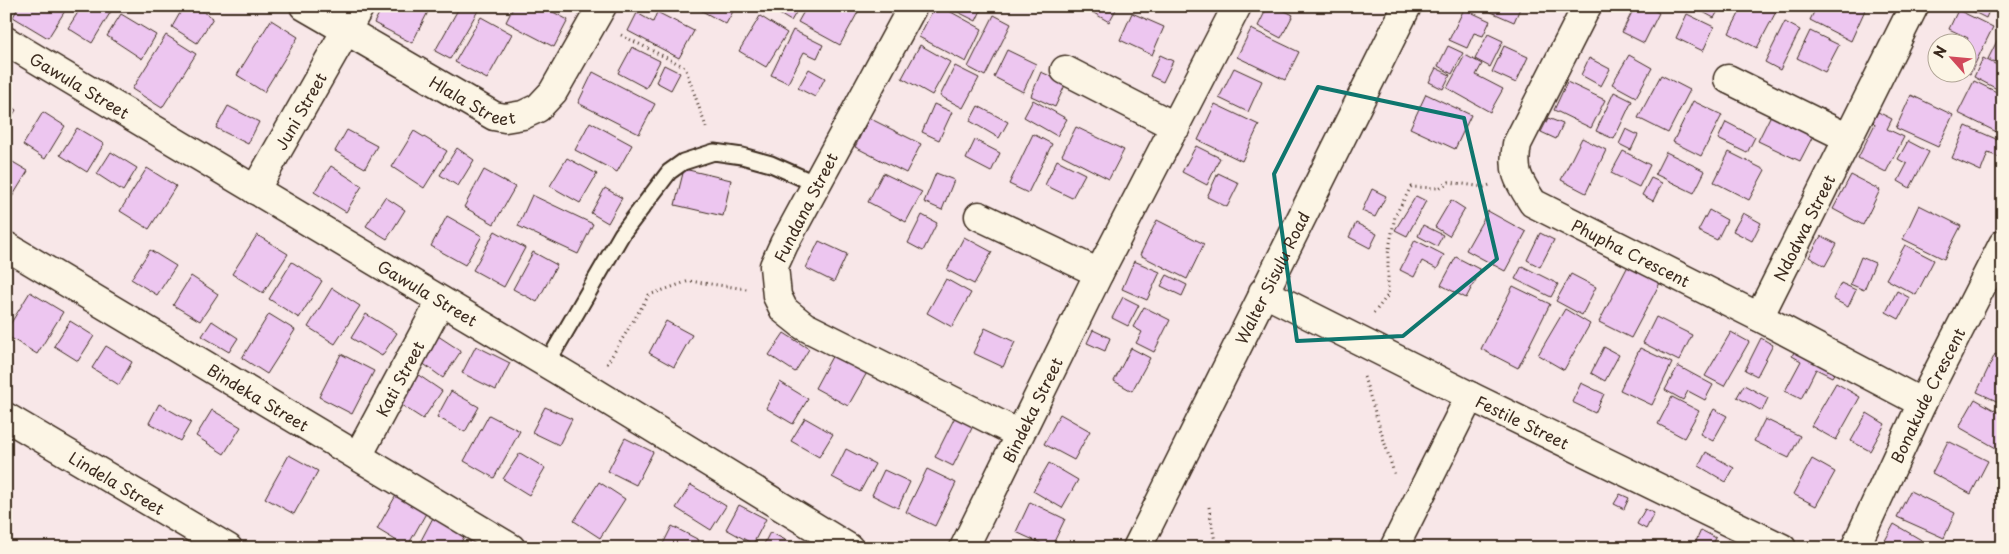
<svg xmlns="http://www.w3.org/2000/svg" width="2009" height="554" font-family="'Playpen Sans',sans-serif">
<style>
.building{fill:#edc6f0;stroke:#3b2a1e}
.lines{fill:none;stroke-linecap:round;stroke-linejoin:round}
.lane-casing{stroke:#3b2a1e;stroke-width:19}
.street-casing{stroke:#3b2a1e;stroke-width:31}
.secondary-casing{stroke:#3b2a1e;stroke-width:31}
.path{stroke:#3b2a1e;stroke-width:3;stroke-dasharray:1 4;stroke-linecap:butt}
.lane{stroke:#fcf5e5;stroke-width:15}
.street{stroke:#fcf5e5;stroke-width:28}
.secondary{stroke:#fcf5e5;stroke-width:28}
.marked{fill:none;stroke:#0f766e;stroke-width:4;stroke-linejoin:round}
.labels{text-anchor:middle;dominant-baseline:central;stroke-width:4;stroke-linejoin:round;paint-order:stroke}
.street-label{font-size:16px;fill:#3b2a1e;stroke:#fcf5e5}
</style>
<rect width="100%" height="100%" fill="#f8e7e8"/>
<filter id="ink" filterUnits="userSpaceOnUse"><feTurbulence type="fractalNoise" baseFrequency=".02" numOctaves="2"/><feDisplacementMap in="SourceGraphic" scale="10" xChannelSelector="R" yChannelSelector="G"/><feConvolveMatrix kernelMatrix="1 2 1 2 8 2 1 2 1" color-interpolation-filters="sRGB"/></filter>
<g filter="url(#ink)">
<path class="building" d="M19 6H68L48 38 13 17Z
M82 6H111L113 8 92 43 68 28Z
M184 6H195L213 18 197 43 172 27Z
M383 6H431L412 43 374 23Z
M460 6H475L479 9 450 59 435 51Z
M514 6H542L568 20 554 47 506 22Z
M704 6H736L726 24 702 11Z
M766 6H800L791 21Z
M807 6H847L858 12 840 45 798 22Z
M935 6H940L982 29 966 62 919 37Z
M951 6H983L976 21 950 8Z
M1082 6H1118L1109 22Z
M1268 6H1275L1293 15 1281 38 1258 26Z
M1482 6H1521L1514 22 1482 8Z
M1635 6H1646L1659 13 1644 43 1622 32Z
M1692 6H1721L1714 18Z
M1743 6H1779L1757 48 1729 33Z
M1817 6H1858L1865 10 1851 41 1810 20Z
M1962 6H1991L1986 18Z
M1464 9 1490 21 1483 36 1474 33 1467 48 1449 40Z
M1958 10 1993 27 1970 74 1966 72V42L1968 38 1949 29Z
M657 12 694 31 679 58 628 31 637 13 653 22Z
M1132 13 1164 27 1152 55 1120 40Z
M121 14 156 35 142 59 107 36Z
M1687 14 1714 27 1703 51 1676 38Z
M994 15 1011 24 985 76 968 67Z
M760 16 787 33 766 67 739 51Z
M481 17 512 34 487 79 455 62Z
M271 20 298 37 264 92 237 75Z
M1785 22 1800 30 1780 70 1765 62Z
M1251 29 1299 52 1285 80 1237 57Z
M793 30 823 45 817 58 804 52 788 83 771 75Z
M1810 31 1839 45 1825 72 1797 58Z
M2002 31H2003V65L1988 59Z
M1488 34 1503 41 1490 67 1475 59Z
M166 35 196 54 162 108 132 89Z
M920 45 950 62 932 95 902 78Z
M1448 46 1463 53 1452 74 1438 66Z
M1504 46 1528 57 1516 83 1492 72Z
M632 47 660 61 646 88 618 73Z
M1007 50 1036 64 1023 92 994 77Z
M1160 55 1173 61 1163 82 1150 76Z
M1465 55 1482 64 1476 75 1503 89 1490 112 1447 88Z
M1629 55 1652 68 1636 97 1612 84Z
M1589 58 1610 69 1601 86 1581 75Z
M1983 58 2003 68V92L1974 77Z
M664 65 680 73 671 90 656 82Z
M955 66 979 78 963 108 940 96Z
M1234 68 1262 81 1248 112 1219 98Z
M1436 68 1450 75 1443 89 1429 82Z
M809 69 825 78 815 97 798 88Z
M593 72 655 104 639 134 578 103Z
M1041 72 1066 83 1055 107 1031 96Z
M1661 75 1690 90 1668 133 1638 118Z
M1974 81 2003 95V135L1958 113Z
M1567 82 1605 100 1591 128 1554 110Z
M1614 92 1632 101 1614 139 1596 131Z
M1426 94 1471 115 1455 149 1410 128Z
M1911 95 1953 115 1938 147 1896 128Z
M1033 100 1067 119 1057 136 1024 117Z
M1693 101 1722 115 1701 156 1673 142Z
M6 103 16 110 6 126Z
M934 104 952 112 939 140 922 132Z
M1215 104 1259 125 1242 161 1198 140Z
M228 106 259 122 248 144 216 128Z
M978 106 1008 122 999 138 970 121Z
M43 112 65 126 45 159 23 145Z
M1878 112 1892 119 1887 129 1904 137 1886 172 1858 158 1875 124 1873 122Z
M1772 113 1814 134 1800 161 1758 141Z
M869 118 921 144 906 173 855 147Z
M1548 118 1563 124 1556 139 1541 132Z
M590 122 632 145 617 172 575 150Z
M1726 122 1755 137 1747 153 1718 139Z
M1966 126 2003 142V149L1999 157 1988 153 1981 171 1952 158Z
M1076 127 1124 150 1109 179 1062 155Z
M77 128 104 144 87 172 60 155Z
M1626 129 1638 135 1631 150 1619 144Z
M347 130 377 146 365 168 335 151Z
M414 131 447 151 424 188 392 167Z
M1033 134 1052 144 1028 193 1009 184Z
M1582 138 1606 150 1586 193 1561 180Z
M975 140 1000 153 991 172 966 159Z
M1908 141 1929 152 1910 188 1898 181 1907 164 1898 159Z
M1196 146 1220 158 1207 185 1182 172Z
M457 148 474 160 458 186 440 175Z
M1623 151 1650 165 1639 187 1611 173Z
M111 152 137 168 123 191 97 174Z
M1666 152 1705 171 1694 193 1655 174Z
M1729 152 1765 170 1749 200 1714 182Z
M6 158 28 171 12 197 6 194Z
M567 158 597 174 580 203 550 186Z
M1057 160 1085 174 1072 198 1045 185Z
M331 166 362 186 346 212 314 192Z
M147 168 176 186 149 229 120 211Z
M684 169 731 180 723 216 675 205Z
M484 170 515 187 494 224 464 207Z
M883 173 922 192 906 222 868 202Z
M936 173 954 180 942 210 924 202Z
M1218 173 1239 183 1227 207 1207 197Z
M1851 175 1880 190 1863 225 1833 209Z
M1651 178 1662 183 1653 201 1642 195Z
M605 188 622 198 608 223 591 213Z
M1372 189 1386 196 1375 217 1362 211Z
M532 195 593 224 578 254 518 226Z
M1416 196 1426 201 1407 236 1395 230Z
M385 197 405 210 387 239 366 226Z
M1451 200 1465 209 1449 236 1435 227Z
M1919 205 1961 226 1944 259 1903 239Z
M1709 210 1727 220 1717 240 1698 231Z
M1488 211 1526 232 1505 271 1466 250Z
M1743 213 1761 223 1752 241 1733 231Z
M922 215 937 223 923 251 908 243Z
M447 216 482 236 465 265 431 246Z
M1157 220 1204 244 1187 279 1140 255Z
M1356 223 1377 234 1370 248 1349 237Z
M1423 225 1443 235 1437 246 1418 236Z
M495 231 525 248 504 287 473 270Z
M1540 233 1554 240 1540 267 1527 260Z
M257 235 288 254 263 293 232 274Z
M1821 236 1837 244 1825 266 1809 257Z
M964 237 992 252 974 284 947 270Z
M1415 240 1444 255 1437 269 1422 261 1414 277 1400 270Z
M819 241 847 254 834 282 806 268Z
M1905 245 1934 260 1916 295 1886 279Z
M150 250 176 266 157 295 131 279Z
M533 252 557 265 537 302 513 289Z
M1456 257 1481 270 1466 298 1441 285Z
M1861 257 1875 263 1864 290 1850 284Z
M1134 261 1160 272 1147 300 1122 289Z
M292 262 322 281 299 318 269 299Z
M1522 266 1558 284 1551 297 1515 279Z
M1628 266 1660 283 1631 338 1599 322Z
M1571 274 1596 287 1582 315 1556 301Z
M1167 275 1187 285 1182 296 1161 286Z
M191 276 218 294 200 321 173 305Z
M946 279 971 293 952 327 927 313Z
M1841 283 1856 290 1848 307 1833 299Z
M1513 286 1550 304 1518 368 1481 349Z
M332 288 360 306 335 344 308 327Z
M1897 291 1910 298 1899 319 1886 312Z
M30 292 63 312 37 354 6 335V331Z
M1123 297 1139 305 1128 326 1112 318Z
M1144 307 1170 320 1154 352 1136 343 1142 332 1133 327Z
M1565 309 1590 324 1564 370 1538 355Z
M269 314 295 330 267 374 242 358Z
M366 314 397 333 382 356 351 338Z
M1656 317 1692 335 1679 361 1643 343Z
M70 321 94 336 78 361 54 346Z
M212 321 238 338 229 352 202 336Z
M666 321 692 335 674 367 649 353Z
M985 328 1015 342 1003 367 973 353Z
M1093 330 1110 338 1105 351 1087 343Z
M1731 332 1749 342 1724 386 1705 376Z
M784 333 809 349 795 372 769 355Z
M435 334 461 351 443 378 418 360Z
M1761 338 1773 345 1757 376 1745 370Z
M1800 340 1841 362 1832 377 1816 369 1801 399 1785 391 1801 361 1792 356Z
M106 346 132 362 119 385 92 368Z
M476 346 510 363 496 390 462 373Z
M1604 347 1619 355 1605 381 1591 373Z
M1131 348 1150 358 1132 391 1114 381Z
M1640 348 1672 363 1652 405 1620 390Z
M835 351 869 369 848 406 815 388Z
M341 354 374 371 352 414 319 397Z
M1995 354 2003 357V404L1977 392Z
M1678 366 1713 385 1705 400 1688 391 1683 400 1665 390Z
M414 372 442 391 423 419 395 401Z
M780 382 808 399 793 424 766 408Z
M1581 383 1604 394 1595 413 1572 402Z
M1836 383 1860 397 1836 440 1811 426Z
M1744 385 1768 398 1762 411 1737 397Z
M451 391 479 407 465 432 437 417Z
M1672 397 1699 411 1684 438 1658 424Z
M1975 399 2003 415V452L1959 427Z
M159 404 191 422 180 441 149 423Z
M545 407 572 419 559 445 532 432Z
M959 409 977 418 953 466 935 457Z
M1714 409 1727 416 1713 441 1700 434Z
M212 410 241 427 224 454 196 436Z
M1867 413 1885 424 1870 451 1851 441Z
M1060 414 1090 431 1074 460 1044 444Z
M489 415 520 431 494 478 464 461Z
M805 418 833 434 819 457 791 441Z
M1765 419 1800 436 1789 458 1754 441Z
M625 438 653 452 636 485 608 471Z
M1948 441 1988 461 1971 494 1932 473Z
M846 449 875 464 860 492 832 477Z
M1706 452 1734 468 1726 482 1699 466Z
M520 453 545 468 529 495 503 479Z
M289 455 318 471 294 514 265 498Z
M1812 459 1835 472 1816 506 1793 494Z
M1049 463 1078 480 1062 508 1033 491Z
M927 469 956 483 935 526 906 512Z
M884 470 910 482 898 508 872 495Z
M599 482 625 499 600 538 574 521Z
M691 485 726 506 711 530 676 508Z
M399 490 429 508 407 547 377 529Z
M1910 491 1955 513 1944 538 1897 517Z
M1620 494 1629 498 1624 509 1614 504Z
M1030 502 1065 519 1051 548 1016 532Z
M739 505 766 519 753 544 726 529Z
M1645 509 1654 513 1646 529 1637 524Z
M436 512 468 529 458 548H417Z
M1894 524 1935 548H1881Z
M672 526 699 540 695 548H661Z
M1701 530 1716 538 1711 548H1693Z
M770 532 797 546 796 548H762Z
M472 538 489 548H466Z"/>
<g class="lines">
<defs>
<path id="lane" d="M546 365 622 234 669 172 683 162 714 152 742 156 771 164 816 184"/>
<g id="street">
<path id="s1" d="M304 6 494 116 505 118 523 115 538 108 553 92 602 6"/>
<path d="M913 6 784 244 774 266 777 296 784 310 804 326 1019 434"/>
<path id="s2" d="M1587 6 1517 144C1512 172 1518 180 1533 203L1759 317 1922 403"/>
<path id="s3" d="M6 41 591 390 849 548"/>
<path d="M1065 70 1176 127"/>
<path d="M1728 79 1848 138"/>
<path id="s4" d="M255 190 360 6"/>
<path d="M979 216 1099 273"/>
<path id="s5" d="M6 246 511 548"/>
<path id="s6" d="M1263 292 1470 396 1782 548"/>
<path id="s7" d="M1759 317 1914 6"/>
<path id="s8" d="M358 456 441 301"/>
<path id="s9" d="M964 548 1099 273 1237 6"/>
<path d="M1394 548 1470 396"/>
<path id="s10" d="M1855 548 1922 403 2003 244"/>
</g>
<g id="secondary">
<path id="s11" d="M6 417 228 548"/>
<path id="s12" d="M1137 548 1407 6"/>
</g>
</defs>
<use href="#lane" class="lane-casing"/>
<use href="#street" class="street-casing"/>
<use href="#secondary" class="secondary-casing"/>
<path class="path" d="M621 35 685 67 707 130
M1374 313 1388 295V254L1395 216 1411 187 1439 188 1449 182 1484 187 1490 185
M607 364 649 295 689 281 747 289
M1364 377 1395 476
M1209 507 1216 548"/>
<use href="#lane" class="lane"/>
<use href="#street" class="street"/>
<use href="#secondary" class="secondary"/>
</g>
</g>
<path class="marked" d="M1318 87 1464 118 1497 259 1403 336 1297 341 1274 174Z"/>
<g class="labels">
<g class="street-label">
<text stroke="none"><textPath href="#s3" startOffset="86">Gawula Street</textPath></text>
<text stroke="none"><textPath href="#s1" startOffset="194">Hlala Street</textPath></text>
<text stroke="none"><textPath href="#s4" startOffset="91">Juni Street</textPath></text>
<text transform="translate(805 207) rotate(-63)">Fundana Street</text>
<text stroke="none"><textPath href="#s7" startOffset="100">Ndodwa Street</textPath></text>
<text stroke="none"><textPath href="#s2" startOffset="328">Phupha Crescent</textPath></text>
<text stroke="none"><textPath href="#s12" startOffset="302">Walter Sisulu Road</textPath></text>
<text stroke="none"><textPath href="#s3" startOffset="491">Gawula Street</textPath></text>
<text stroke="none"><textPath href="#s8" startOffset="88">Kati Street</textPath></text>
<text stroke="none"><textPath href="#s10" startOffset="169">Bonakude Crescent</textPath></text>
<text stroke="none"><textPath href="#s5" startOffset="294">Bindeka Street</textPath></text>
<text stroke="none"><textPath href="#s9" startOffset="154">Bindeka Street</textPath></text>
<text stroke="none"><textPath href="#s6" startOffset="290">Festile Street</textPath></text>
<text stroke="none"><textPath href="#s11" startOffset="129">Lindela Street</textPath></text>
</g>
</g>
<rect width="2009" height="554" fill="none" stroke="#fcf5e5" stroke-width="25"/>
<rect x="12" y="12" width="1984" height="529" fill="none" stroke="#3b2a1e" stroke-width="2" filter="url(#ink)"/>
<g transform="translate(1952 58) rotate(297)"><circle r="24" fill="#fcf5e5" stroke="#afa495"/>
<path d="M0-4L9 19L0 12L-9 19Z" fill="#d1495b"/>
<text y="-8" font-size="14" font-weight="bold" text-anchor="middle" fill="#3b2a1e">N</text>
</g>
</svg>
